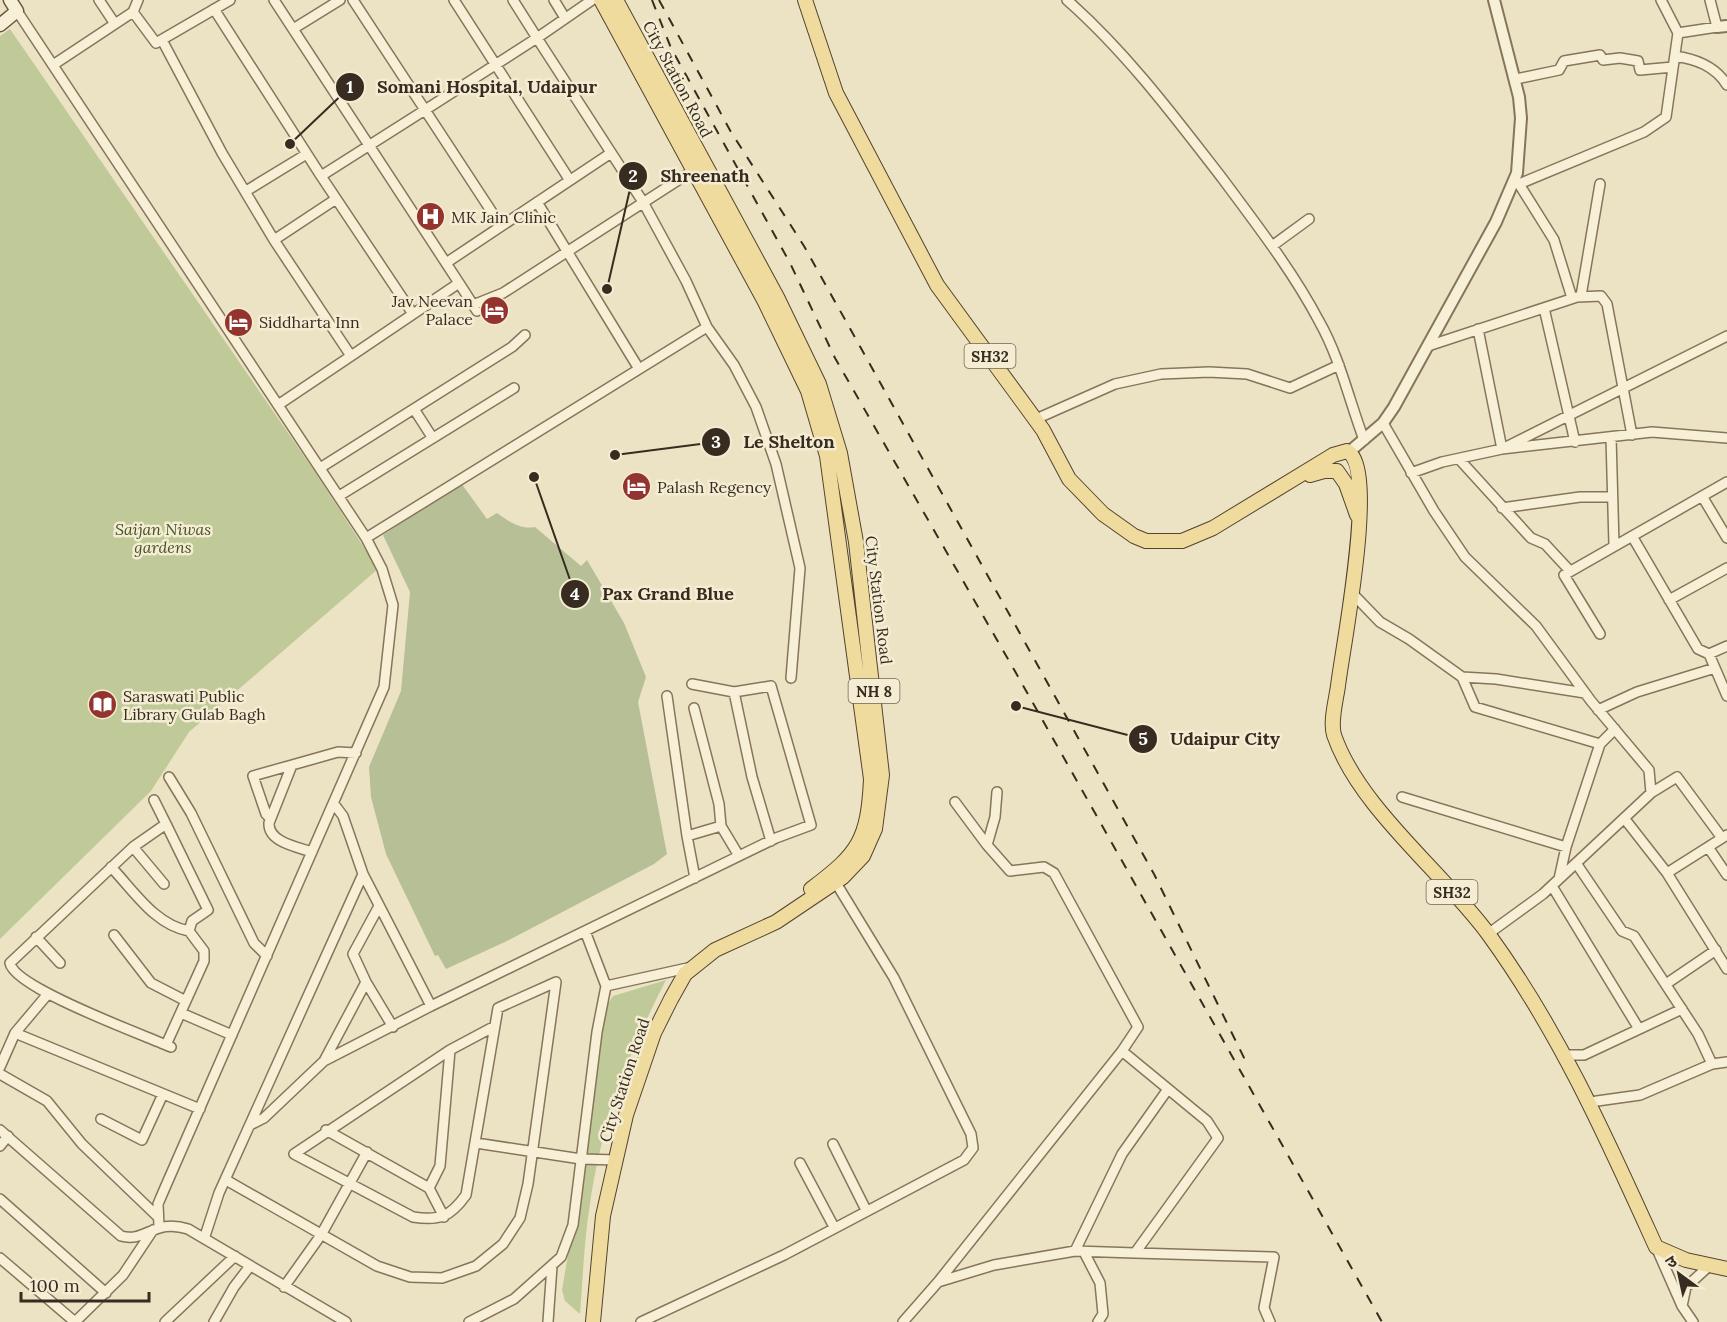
<svg xmlns="http://www.w3.org/2000/svg" width="1727" height="1322" font-family="Lora,'Noto Sans Devanagari',serif">
<style>
.green{fill:#c0ca98}
.cemetery{fill:#b7bf97}
.lines{fill:none;stroke-linecap:round;stroke-linejoin:round}
.minor-casing{stroke:#86755b;stroke-width:12}
.tertiary-casing{stroke:#86755b;stroke-width:14}
.secondary-casing{stroke:#68563e;stroke-width:15}
.primary-casing{stroke:#54432f;stroke-width:16}
.minor{stroke:#f7f0d7;stroke-width:9}
.tertiary{stroke:#f7f0d7;stroke-width:10}
.secondary{stroke:#f7f0d7;stroke-width:12}
.primary{stroke:#eedb9d;stroke-width:14}
.rail{stroke:#372c1f;stroke-width:2;stroke-dasharray:10 10;stroke-linecap:butt}
.labels{text-anchor:middle;dominant-baseline:central;stroke-width:5;stroke-linejoin:round;paint-order:stroke}
.shield{fill:#f4edd3;stroke:#706655;stroke-width:1.5}
.shield-label{font-size:15px;font-weight:bold;fill:#372c1f}
.street-label{font-size:16px;fill:#372c1f;stroke:#f4edd3}
.poi-label{font-size:16px;fill:#372c1f;stroke:#f4edd3;text-anchor:start}
.park-label{font-size:16px;font-style:italic;fill:#445226;stroke:#f4edd3}
.leader{fill:none;stroke:#372c1f;stroke-width:2}
.callout-dot{fill:#372c1f;stroke:#f4edd3;stroke-width:2}
.mark-label{font-size:18px;text-anchor:middle;font-weight:bold;fill:#fff}
.callout-label{font-size:18px;text-anchor:middle;font-weight:bold;fill:#372c1f;stroke:#f4edd3;stroke-width:5;stroke-linejoin:round;paint-order:stroke}
</style>
<rect width="100%" height="100%" fill="#ece3c4"/>
<path class="green" d="M10 29 315 472 378 569 189 732 151 791 0 939V36Z
M666 980C629 1051 601 1125 590 1204 584 1240 583 1278 580 1314L565 1301 562 1290 590 1127 606 1007 613 996Z"/>
<path class="cemetery" d="M461 483 487 519 497 513C508 521 521 530 535 527L581 566 587 560 624 623 646 677 638 702 667 854 654 864 507 941 446 969 438 955 435 956 386 854 371 797 369 767 401 691 410 592 383 535Z"/>
<g class="lines">
<defs>
<path id="minor" d="M99 0 115 24
M274 0 459 283 351 356
M353 0 425 110 537 38 643 202 686 281 707 327 734 365 756 407 776 464 800 568 791 678
M454 0 569 179
M513 0 537 38 592 0
M554 0 565 18
M1067 0C1126 52 1174 116 1222 178 1256 224 1292 270 1319 321 1340 358 1349 400 1364 440
M1661 0 1678 33
M214 9 321 176
M17 11 366 538 382 569 393 605 384 687 164 1190 158 1204 159 1226
M133 12 138 0
M293 29 340 0
M162 40 222 153 274 240
M1675 56C1696 59 1715 66 1727 85
M53 65 133 12 156 43 230 0
M1516 79 1559 70 1564 61 1600 55 1603 60 1620 58 1638 61 1640 70 1673 67
M1514 183 1519 184 1644 132 1666 117 1678 33 1717 27 1710 0
M1519 184 1554 240 1572 298
M246 191 305 155
M537 202 639 369
M1272 246 1309 219
M446 263 611 153
M459 283 477 311
M1581 296 1600 184
M473 305 503 293 697 168
M1544 308 1575 442
M413 314 321 176 425 110 501 226
M1478 329 1502 449 1727 336
M1428 346 1577 297 1601 296 1607 304 1632 435
M278 405 351 356 274 240 336 199
M414 409 432 437
M1036 419 1115 384 1161 374 1209 372 1247 374 1290 388 1339 365
M1383 423 1434 511 1465 557 1536 626 1591 701 1649 770 1651 793
M1611 437 1614 545
M1459 459 1531 538 1545 544 1570 571
M320 468 512 347 525 335
M1411 473 1442 462 1502 449 1652 432 1727 438
M339 496 514 388
M1702 496 1727 538
M1502 508 1580 497H1612
M1632 536 1698 649 1709 654 1727 696
M366 538 707 327
M1351 592 1380 622 1409 639 1462 677 1475 707 1600 744
M1669 600 1727 568
M1600 634 1564 575 1727 482
M1709 654 1727 646
M1462 677 1496 679 1585 693
M734 692 752 777 771 841
M667 696 687 836
M694 708 719 804 721 826 687 836 695 878
M1598 710 1637 692 1715 668
M169 777 191 813 254 943 267 956
M1402 797 1566 847
M154 800 166 824
M955 802 987 845 995 817 997 792
M270 818 266 814 253 776 292 765
M1624 818 1667 873 1727 969
M721 826 739 856
M133 847 164 884
M1708 847 1727 875
M312 852C297 847 268 842 269 823L292 765 338 752 356 753
M1576 863 1622 931 1634 936 1698 1034 1712 1064
M111 867C134 891 155 925 189 931L204 951V961L166 1045
M1667 873 1727 835
M363 874 431 1006 776 838 811 825 771 686 734 692 692 684
M1559 879 1566 847 1600 744 1615 729
M1552 886 1639 1029
M585 931 606 986
M1488 934 1543 894 1651 793 1677 777 1722 838
M114 935 151 983 186 1001
M36 937 60 963
M366 982 393 1027
M1666 984 1716 950
M181 1013 232 1035
M15 1033 200 1109
M171 1047C144 1035 14 988 10 963L133 847 166 824 208 910 192 921 189 931
M450 1050 495 1026
M1564 1055H1584L1682 1009
M324 1061 366 982 353 954 379 906
M0 1067 15 1033 47 995
M0 1074 47 1101 82 1144 157 1216
M1590 1102 1640 1095 1712 1064 1727 1062
M101 1119 142 1140 163 1094
M250 1125 264 1118 324 1061 431 1006
M0 1130 121 1236C146 1243 154 1218 188 1229L346 1322
M326 1130 429 1188 444 1217
M476 1143 581 1159 616 1160
M833 1144 866 1210
M0 1146 8 1136
M800 1163 834 1227
M226 1180 377 1266 410 1277 442 1278 476 1266 503 1244 520 1218 528 1184 556 982 498 1008 466 1195C450 1217 440 1221 413 1217L294 1154 450 1050 440 1166 429 1188
M0 1199 106 1293
M205 1236 219 1193 363 874 343 816 334 804
M1656 1247 1682 1306 1693 1322
M1075 1251 1122 1154 1168 1089
M1084 1252 1100 1283 1103 1314 1098 1322
M1135 1253 1274 1257 1264 1308 1270 1322
M0 1258 75 1322 123 1275 153 1230
M938 1282 994 1265 1075 1251 1135 1253 1218 1138 1207 1121 1122 1051 1138 1027 1054 873 1044 867 1010 871 987 845
M284 1287 321 1235 367 1152
M1682 1306 1686 1287 1708 1267
M165 1322 235 1256
M214 1322 234 1287 250 1266
M469 1322 514 1299 561 1257 573 1225 597 1032 606 986 692 967
M548 1322 552 1266
M641 1322 784 1255 964 1160 973 1148 971 1134 894 978 836 883
M903 1322 938 1282 1122 1051"/>
<path id="tertiary" d="M1717 27 1727 26
M1349 452 1383 423 1394 407 1496 222 1517 173 1521 118 1519 97 1494 0"/>
<path id="secondary" d="M0 25 17 11 10 0"/>
<path id="primary" d="M601 0 765 302 808 391 827 456 871 779C868 840 859 853 811 889
M805 0 836 93 937 285 1043 430 1069 479 1103 514 1134 536 1146 541H1182L1213 528 1333 455 1347 451C1379 467 1342 650 1338 686 1336 700 1330 722 1334 735 1359 808 1444 873 1489 935 1560 1033 1606 1137 1656 1247L1686 1260 1727 1269
M1310 475 1324 471H1337L1346 484 1357 515
M593 1322 603 1216 626 1115 654 1033 671 999 685 974 715 950 776 922 843 877 863 856 875 829 882 775 856 542 840 453 819 384 777 297 616 0"/>
</defs>
<use href="#minor" class="minor-casing"/>
<use href="#tertiary" class="tertiary-casing"/>
<use href="#secondary" class="secondary-casing"/>
<use href="#primary" class="primary-casing"/>
<use href="#minor" class="minor"/>
<use href="#tertiary" class="tertiary"/>
<use href="#secondary" class="secondary"/>
<use href="#primary" class="primary"/>
<path class="rail" d="M652 0 671 48 790 263 835 358 1016 673 1382 1322
M659 0 731 132 804 246 1154 874 1248 1066"/>
</g>
<defs>
<symbol id="hospital-disc" viewBox="-11 -11 22 22"><circle r="9.5" fill="#93352e" stroke="#f4edd3"/><path d="M-5-5h3v3.5h4V-5h3V5h-3V1.5h-4V5h-3Z" fill="#fff"/></symbol>
<symbol id="hotel-disc" viewBox="-11 -11 22 22"><circle r="9.5" fill="#93352e" stroke="#f4edd3"/><path d="M-6-4.5h1.5V1H6V5H4.5V3h-9V5H-6ZM-4 0a1.8 1.8 0 1 1 3.6 0ZM.5 0V-2.5h3Q6-2.5 6 0Z" fill="#fff"/></symbol>
<symbol id="library-disc" viewBox="-11 -11 22 22"><circle r="9.5" fill="#93352e" stroke="#f4edd3"/><path d="M-6-4Q-3-5.5-.7-3.5V5Q-3 3-6 4ZM6-4Q3-5.5 .7-3.5V5Q3 3 6 4Z" fill="#fff"/></symbol>
</defs>
<g fill-rule="evenodd">
<use href="#hospital-disc" x="414" y="200" width="33" height="33"/>
<use href="#hotel-disc" x="478" y="294" width="33" height="33"/>
<use href="#hotel-disc" x="222" y="306" width="33" height="33"/>
<use href="#hotel-disc" x="620" y="470" width="33" height="33"/>
<use href="#library-disc" x="86" y="688" width="33" height="33"/>
</g>
<g class="labels">
<g class="shield">
<rect x="964.5" y="344" width="51" height="24" rx="4.5"/>
<rect x="848.5" y="679" width="51" height="24" rx="4.5"/>
<rect x="1426.5" y="880" width="51" height="24" rx="4.5"/>
</g>
<g class="shield-label">
<text x="990" y="356">SH32</text>
<text x="874" y="691">NH 8</text>
<text x="1452" y="892">SH32</text>
</g>
<g class="street-label">
<text transform="translate(678 79) rotate(62)">City Station Road</text>
<text transform="translate(879 600) rotate(83)">City Station Road</text>
<text transform="translate(624 1080) rotate(-72)">City Station Road</text>
</g>
<g class="poi-label">
<text x="451" y="217">MK Jain Clinic</text>
<text x="473" y="301" text-anchor="end">Jav Neevan<tspan x="473" dy="18">Palace</tspan></text>
<text x="259" y="322">Siddharta Inn</text>
<text x="657" y="487">Palash Regency</text>
<text x="123" y="696">Saraswati Public<tspan x="123" dy="18">Library Gulab Bagh</tspan></text>
</g>
<g class="park-label">
<text x="163" y="529">Saijan Niwas<tspan x="163" dy="18">gardens</tspan></text>
</g>
</g>
<path class="leader" d="M290 144L350 87M607 289L633 176M615 455L716 442M534 477L575 594M1016 706L1143 739"/>
<g class="callout-dot">
<circle cx="290" cy="144" r="6"/>
<circle cx="607" cy="289" r="6"/>
<circle cx="615" cy="455" r="6"/>
<circle cx="534" cy="477" r="6"/>
<circle cx="1016" cy="706" r="6"/>
<circle cx="350" cy="87" r="15"/>
<circle cx="633" cy="176" r="15"/>
<circle cx="716" cy="442" r="15"/>
<circle cx="575" cy="594" r="15"/>
<circle cx="1143" cy="739" r="15"/>
</g>
<g class="mark-label">
<text x="350" y="93">1</text>
<text x="633" y="182">2</text>
<text x="716" y="448">3</text>
<text x="575" y="600">4</text>
<text x="1143" y="745">5</text>
</g>
<g class="callout-label">
<text x="487" y="93">Somani Hospital, Udaipur</text>
<text x="705" y="182">Shreenath</text>
<text x="789" y="448">Le Shelton</text>
<text x="668" y="600">Pax Grand Blue</text>
<text x="1225" y="745">Udaipur City</text>
</g>
<g transform="translate(1679 1274) rotate(327)" stroke="#f4edd3" stroke-width="4.5" paint-order="stroke">
<path d="M0-4.5L10 22L0 15L-10 22Z" fill="#372c1f"/>
<text y="-9" font-size="16" font-weight="bold" text-anchor="middle" fill="#372c1f">उ</text>
</g>
<path d="M21 1292v9h128v-9" fill="none" stroke="#372c1f" stroke-width="3"/>
<text x="30" y="1292" font-size="18" fill="#372c1f" stroke="#f4edd3" stroke-width="4.5" paint-order="stroke">100 m</text>
</svg>
